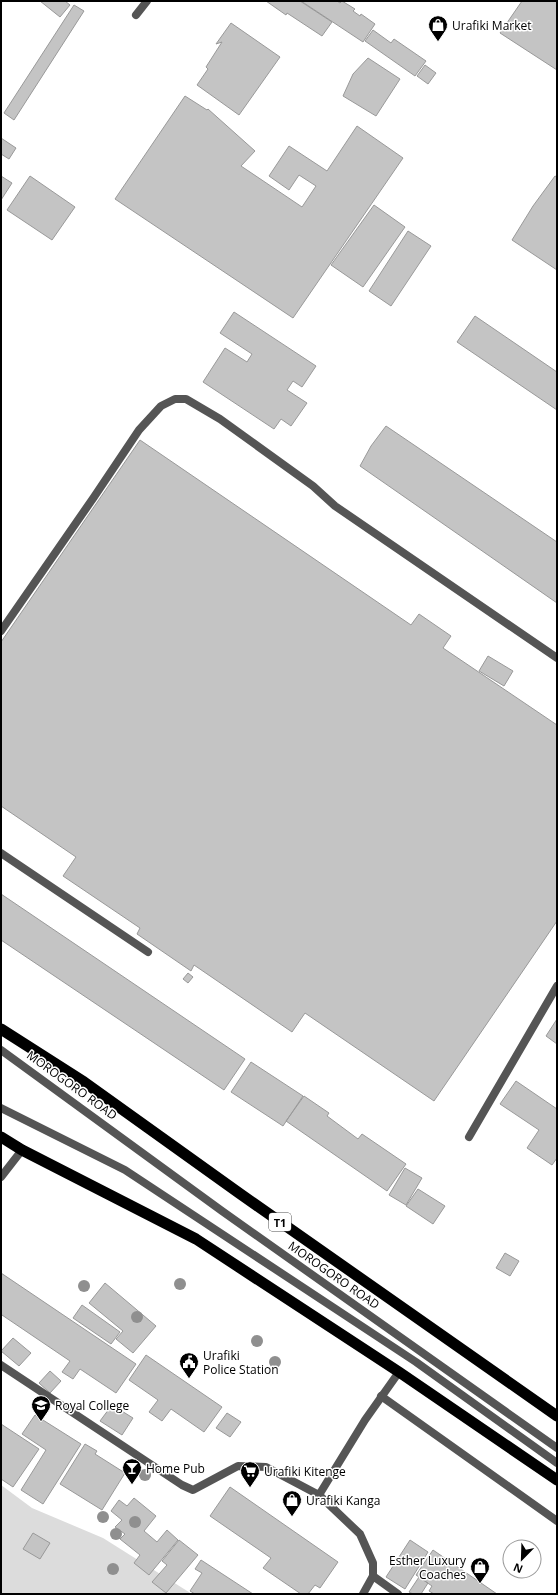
<svg xmlns="http://www.w3.org/2000/svg" width="558" height="1595" font-family="'Open Sans',sans-serif">
<style>
.green{fill:#dcdcdc}
.building{fill:#c4c4c4;stroke:#999}
.lines{fill:none;stroke-linecap:round;stroke-linejoin:round}
.service{stroke:#555;stroke-width:8}
.minor{stroke:#555;stroke-width:8}
.trunk{stroke:#000;stroke-width:11}
.tree{fill:#8f8f8f}
.labels{text-anchor:middle;dominant-baseline:central;stroke-width:3;stroke-linejoin:round;paint-order:stroke}
.shield{fill:#fff;stroke:#4c4c4c;stroke-width:1}
.shield-label{font-size:11px;font-weight:bold;fill:#000}
.poi-label{font-size:12px;fill:#000;stroke:#fff;text-anchor:start}
.street-label{font-size:12px;fill:#000;stroke:#fff}
</style>
<rect width="100%" height="100%" fill="#fff"/>
<path class="green" d="M1 1485 32 1508 103 1538 192 1594H1Z"/>
<path class="building" d="M40 1H65L70 5 60 17Z
M266 1H300L332 22 322 36 287 13 286 15Z
M301 1H337L340 3 342 1 355 9 353 11 360 16 361 14 375 24 363 42Z
M522 1H557V70L500 33Z
M74 5 84 11 14 120 4 113Z
M231 23 280 57 239 115 197 85 208 69 206 67 222 42 216 44Z
M373 30 391 43 394 39 426 61 415 76 365 41Z
M368 58 400 79 376 116 343 96 353 74Z
M425 65 436 73 428 84 417 76Z
M185 96 207 110 208 109 255 151 241 166 302 207 316 186 299 175 289 190 269 176 289 146 327 171 357 126 403 158 293 318 115 199Z
M1 138 16 148 9 159 1 154Z
M1 176 12 183 1 200Z
M30 176 75 207 52 240 7 210Z
M555 176 557 177V270L512 240 533 206Z
M374 205 405 227 363 287 331 265Z
M408 231 431 246 391 306 369 291Z
M234 312 316 366 302 387 293 381 287 390 307 403 291 426 281 419 274 429 203 382 225 348 247 362 252 354 220 333Z
M475 316 557 372V410L457 342Z
M386 426 557 542V603L360 466 371 446Z
M140 440 411 625 419 614 451 636 443 648 557 725V921L434 1101 305 1013 292 1032 194 965 191 971 137 934 140 928 63 876 76 857 1 806V642Z
M488 656 513 671 504 686 479 671Z
M1 894 245 1059 224 1090 1 940Z
M188 973 193 977 188 983 183 979Z
M557 1019V1044L546 1036Z
M251 1062 303 1096 283 1126 231 1092Z
M516 1081 557 1109V1158L552 1165 527 1148 539 1130 500 1104Z
M304 1096 329 1113 327 1116 358 1139 362 1134 406 1164 387 1191 286 1121Z
M405 1168 422 1178 406 1205 389 1195Z
M418 1189 445 1206 433 1224 406 1206Z
M505 1253 519 1261 510 1276 496 1268Z
M1 1273 136 1364 116 1393 80 1369 73 1379 62 1372 70 1361 2 1315 1 1317Z
M105 1283 156 1326 133 1353 116 1339 123 1331 89 1303Z
M82 1305 120 1332 111 1344 73 1318Z
M13 1338 31 1353 19 1366 1 1351Z
M146 1355 222 1407 204 1432 171 1409 162 1421 149 1412 158 1400 129 1380Z
M50 1371 61 1381 50 1393 39 1383Z
M112 1405 133 1418 122 1435 100 1421Z
M227 1413 241 1422 230 1437 216 1428Z
M35 1415 81 1444 43 1504 21 1490 46 1450 22 1434Z
M1 1424 39 1449 13 1487 1 1479Z
M85 1444 97 1451 95 1454 125 1473 102 1510 60 1484Z
M230 1487 338 1562 320 1588 315 1585 308 1594H301L263 1568 271 1558 210 1516Z
M134 1498 156 1516 144 1531 157 1542 167 1530 178 1540 149 1575 134 1563 140 1555 120 1539 125 1534 115 1527 122 1520 111 1511 119 1500 127 1506Z
M33 1533 50 1543 40 1559 23 1549Z
M179 1540 198 1555 166 1593 152 1582 167 1565 162 1561Z
M410 1540 428 1552 405 1589 386 1577Z
M433 1550 497 1594H434L429 1591 432 1586 416 1575Z
M201 1560 253 1594H195L190 1591 202 1573 195 1569Z
M419 1577 428 1583 421 1594H413L409 1592Z"/>
<g class="lines">
<path class="service" d="M136 15 147 1
M1 631 94 497 139 430 161 406 175 399H186L220 419 313 486 335 506 557 658
M1 853 148 952
M1 1050 222 1211 557 1448
M1 1108 125 1170 416 1362 557 1463
M469 1137 557 986
M381 1396 557 1521"/>
<path class="minor" d="M1 1177 22 1150
M1 1365 182 1485 193 1490 238 1466 266 1467 319 1495 360 1534 373 1563V1576L363 1594
M319 1495 365 1420 399 1372
M373 1576 398 1594"/>
<path class="trunk" d="M1 1029 84 1082 239 1193 557 1416
M1 1137 22 1150 196 1239 399 1372 557 1480"/>
</g>
<g class="tree">
<circle cx="180" cy="1284" r="6"/>
<circle cx="84" cy="1286" r="6"/>
<circle cx="137" cy="1317" r="6"/>
<circle cx="257" cy="1341" r="6"/>
<circle cx="275" cy="1362" r="6"/>
<circle cx="145" cy="1475" r="6"/>
<circle cx="103" cy="1517" r="6"/>
<circle cx="135" cy="1522" r="6"/>
<circle cx="116" cy="1534" r="6"/>
<circle cx="113" cy="1569" r="6"/>
</g>
<defs>
<symbol id="shop-pin" viewBox="-11 -11 22 30"><path d="M0 17L-7.5 6A9.5 9.5 0 1 1 7.5 6Z" fill="#000" stroke="#fff"/><path d="M-5-2.5h2.3a2.7 3.5 0 0 1 5.4 0H5L5.5 6h-11ZM-1.5-2.5h3a1.5 2.3 0 0 0-3 0Z" fill="#fff"/></symbol>
<symbol id="civic-pin" viewBox="-11 -11 22 30"><path d="M0 17L-7.5 6A9.5 9.5 0 1 1 7.5 6Z" fill="#000" stroke="#fff"/><path d="M-.6-6.5H3V-4.5H.6V-3L4-1V1h2V6H-6V1h2V-1L-.6-3ZM-1.2 2.5V6h2.4V2.5Z" fill="#fff"/></symbol>
<symbol id="university-pin" viewBox="-11 -11 22 30"><path d="M0 17L-7.5 6A9.5 9.5 0 1 1 7.5 6Z" fill="#000" stroke="#fff"/><path d="M0-5L7-2L0 1L-7-2ZM-4 1L0 2.5L4 1V4Q0 6-4 4Z" fill="#fff"/></symbol>
<symbol id="bar-pin" viewBox="-11 -11 22 30"><path d="M0 17L-7.5 6A9.5 9.5 0 1 1 7.5 6Z" fill="#000" stroke="#fff"/><path d="M-6-5H6L.8 .8V4.5H3.5V6h-7V4.5H-.8V.8Z" fill="#fff"/></symbol>
<symbol id="supermarket-pin" viewBox="-11 -11 22 30"><path d="M0 17L-7.5 6A9.5 9.5 0 1 1 7.5 6Z" fill="#000" stroke="#fff"/><path d="M-6-5.5h2.5l.6 2H6L4.5 2H-2.5L-4.4-4H-6ZM-1.5 3.2a1.3 1.3 0 1 0 .1 0ZM3 3.2a1.3 1.3 0 1 0 .1 0Z" fill="#fff"/></symbol>
</defs>
<g fill-rule="evenodd">
<use href="#shop-pin" x="427" y="14" width="22" height="30"/>
<use href="#civic-pin" x="178" y="1351" width="22" height="30"/>
<use href="#university-pin" x="30" y="1394" width="22" height="30"/>
<use href="#bar-pin" x="121" y="1457" width="22" height="30"/>
<use href="#supermarket-pin" x="239" y="1460" width="22" height="30"/>
<use href="#shop-pin" x="281" y="1489" width="22" height="30"/>
<use href="#shop-pin" x="469" y="1556" width="22" height="30"/>
</g>
<g class="labels">
<rect class="shield" x="269" y="1213" width="22" height="18" rx="3"/>
<g class="shield-label">
<text x="280" y="1222">T1</text>
</g>
<g class="poi-label">
<text x="452" y="25">Urafiki Market</text>
<text x="203" y="1355">Urafiki<tspan x="203" dy="14">Police Station</tspan></text>
<text x="55" y="1405">Royal College</text>
<text x="146" y="1468">Home Pub</text>
<text x="264" y="1471">Urafiki Kitenge</text>
<text x="306" y="1500">Urafiki Kanga</text>
<text x="466" y="1560" text-anchor="end">Esther Luxury<tspan x="466" dy="14">Coaches</tspan></text>
</g>
<g class="street-label">
<text transform="translate(72 1085) rotate(36)">MOROGORO ROAD</text>
<text transform="translate(334 1275) rotate(35)">MOROGORO ROAD</text>
</g>
</g>
<rect width="558" height="1595" fill="none" stroke="#000000" stroke-width="4"/>
<g transform="translate(522 1559) rotate(203)"><circle r="19" fill="#ffffff" stroke="#999999"/>
<path d="M0-3L7 15L0 10L-7 15Z" fill="#000000"/>
<text y="-6" font-size="11" font-weight="bold" text-anchor="middle" fill="#000000">N</text>
</g>
</svg>
